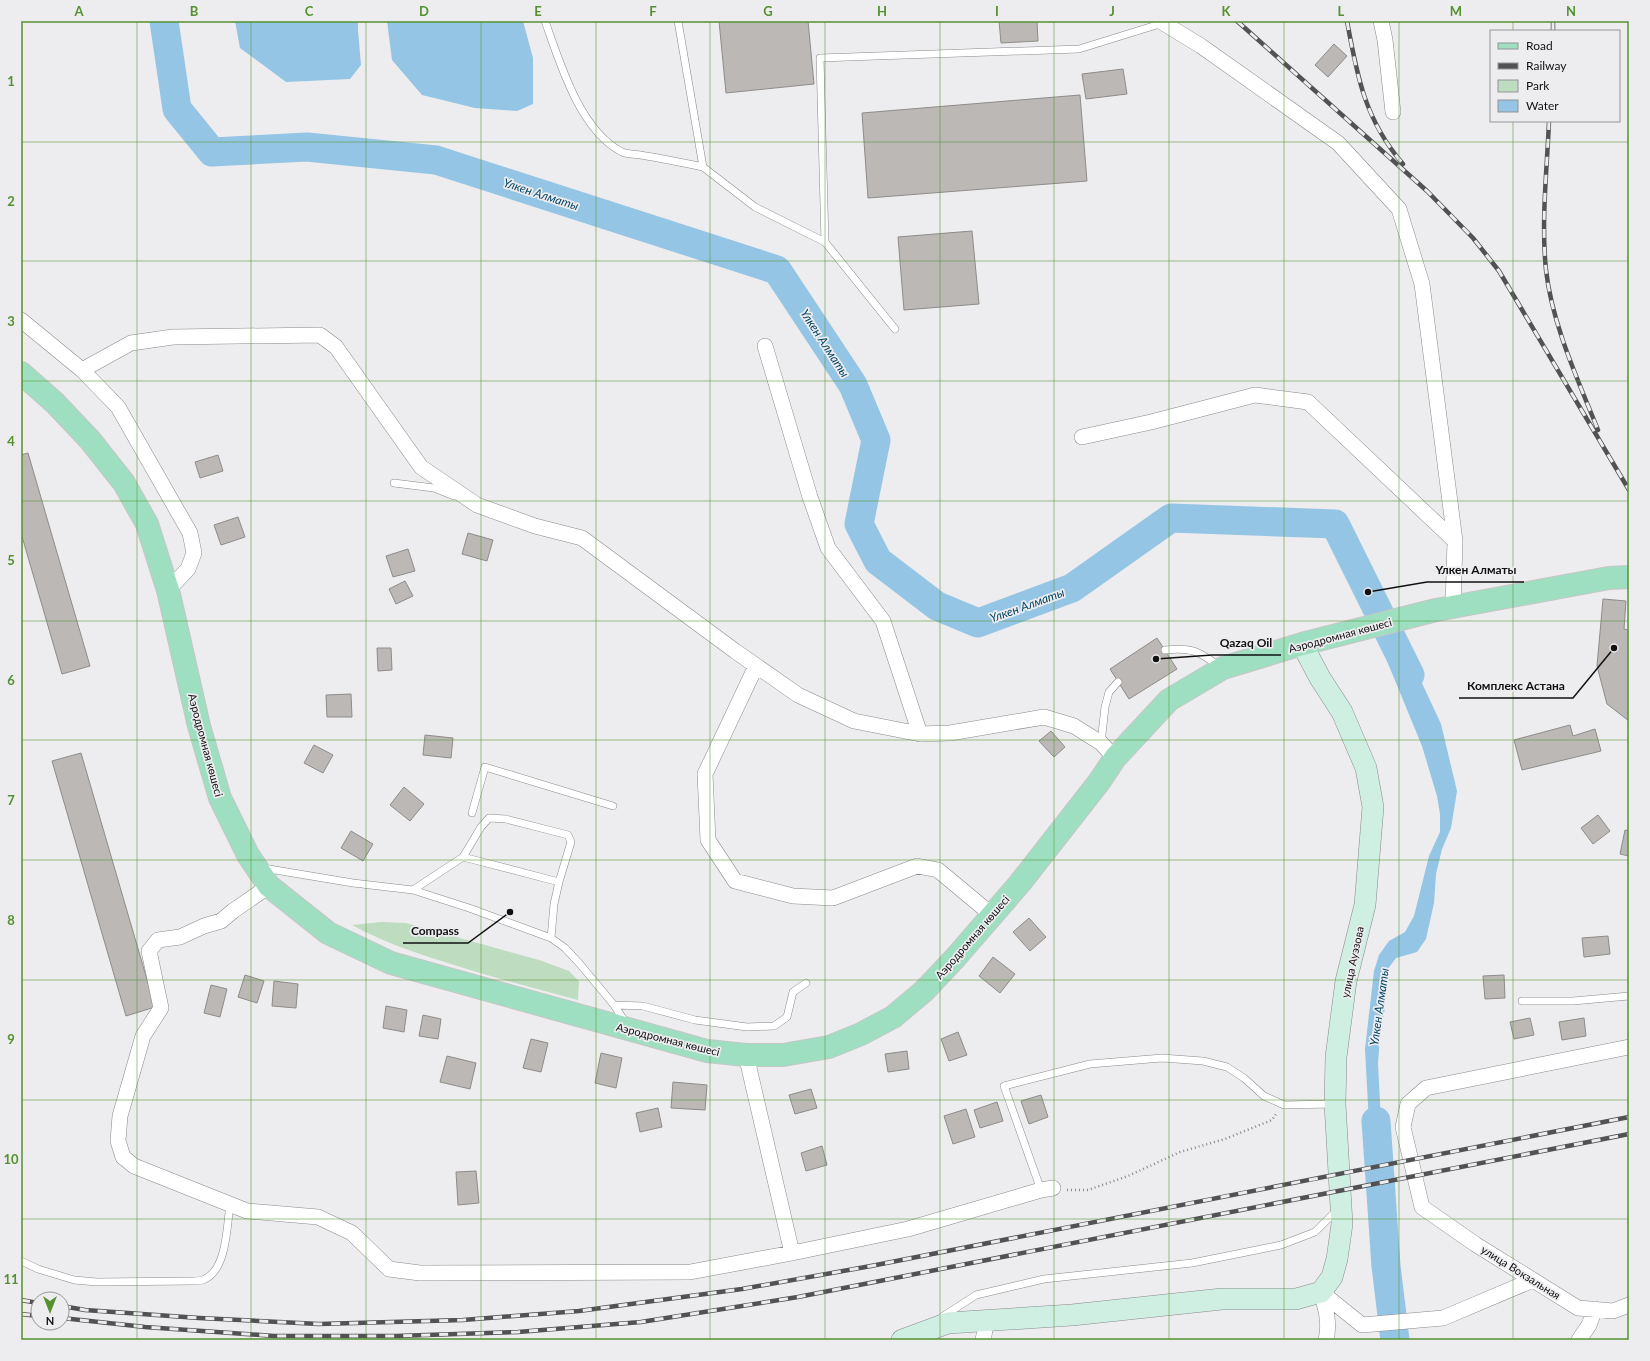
<svg xmlns="http://www.w3.org/2000/svg" width="1650" height="1361" font-family="Lato,sans-serif">
<style>
.green{fill:#bedcc0}
.water{fill:#94c5e4}
.lines{fill:none;stroke-linecap:round;stroke-linejoin:round}
.river{stroke:#94c5e4;stroke-width:29}
.building{fill:#bbb8b6;stroke:#8e8c89}
.lane-casing{stroke:#8a8a8d;stroke-width:8}
.street-casing{stroke:#8a8a8d;stroke-width:16}
.secondary-casing{stroke:#8a8a8d;stroke-width:22}
.primary-casing{stroke:#c6c6c6;stroke-width:24}
.path{stroke:#88888a;stroke-width:2.5;stroke-dasharray:1 3;stroke-linecap:butt}
.lane{stroke:#fff;stroke-width:7}
.street{stroke:#fff;stroke-width:15}
.secondary{stroke:#ceefe1;stroke-width:21}
.primary{stroke:#9edfc2;stroke-width:22}
.rail-casing{stroke:#525254;stroke-width:4.5}
.rail{stroke:#edecef;stroke-width:3;stroke-dasharray:9;stroke-linecap:butt}
.grid{fill:none;stroke:#549130;stroke-width:1;stroke-opacity:0.55}
.labels{text-anchor:middle;dominant-baseline:central;stroke-width:3.5;stroke-linejoin:round;paint-order:stroke}
.street-label{font-size:11px;fill:#111112;stroke:#edecef}
.water-label{font-size:12px;font-style:italic;fill:#054664;stroke:#edecef}
.leader{fill:none;stroke:#111112;stroke-width:1.5}
.callout-dot{fill:#111112;stroke:#edecef;stroke-width:1.5}
.callout-label{font-size:12px;text-anchor:middle;font-weight:bold;fill:#111112;stroke:#edecef;stroke-width:3.5;stroke-linejoin:round;paint-order:stroke}
.neatline{fill:none;stroke:#549130;stroke-width:1.5}
.grid-label{font-size:13px;text-anchor:middle;font-weight:bold;fill:#549130}
</style>
<rect width="100%" height="100%" fill="#edecef"/>
<path class="green" d="M381 922 406 923 539 960 569 971 579 981 578 1000C536 989 495 978 454 965 419 954 385 943 352 925Z"/>
<path class="water" d="M235 21H358V30L361 65 350 79 286 82 240 48Z
M387 21H523L533 58V104L517 111 475 108 422 95 392 60Z
M1400 636 1441 724 1457 791 1451 828 1442 849 1436 874 1434 903 1426 939 1417 952 1396 958 1387 970 1384 989 1385 1008 1380 1034 1378 1064 1383 1160H1371L1365 1049 1374 971 1379 955 1389 941 1405 932 1414 916 1429 856 1440 832V814L1437 796 1422 746 1380 644Z"/>
<g class="lines">
<path class="river" d="M164 21 177 109 212 152 307 147 436 160 777 270 853 385 876 440 859 524 878 561 937 606 978 623 1072 588 1171 518 1335 524 1410 675
M1376 1121 1386 1266 1395 1340"/>
</g>
<path class="building" d="M719 21H808L814 84 726 93Z
M999 21H1037L1038 41 1001 43Z
M1334 44 1347 56 1328 77 1315 65Z
M1123 69 1127 94 1086 99 1082 74Z
M1080 95 1087 181 868 198 862 113Z
M972 231 979 304 904 310 898 237Z
M28 453 90 666 62 674 21 533V455Z
M218 455 223 471 200 478 195 462Z
M238 517 245 537 221 545 214 525Z
M468 533 493 540 487 561 462 554Z
M408 549 415 571 393 577 386 556Z
M405 581 413 596 396 604 389 589Z
M1603 599 1626 601 1624 629 1629 630V721L1607 704 1597 666Z
M1157 638 1177 669 1129 699 1110 669Z
M377 648H391L392 670 378 671Z
M351 694 352 717H327L326 695Z
M1570 725 1573 736 1595 729 1601 751 1522 770 1514 740Z
M1051 731 1065 747 1054 757 1039 741Z
M425 735 453 738 451 758 423 755Z
M314 745 333 755 323 773 304 763Z
M81 753 155 1007 126 1016 52 761Z
M404 787 424 804 410 821 390 805Z
M1598 815 1610 831 1593 844 1581 828Z
M1625 830 1629 831V856L1620 854Z
M351 831 373 844 363 861 341 848Z
M1029 918 1046 937 1030 951 1013 932Z
M1608 936 1610 954 1584 957 1582 938Z
M993 957 1015 974 1000 993 979 976Z
M245 975 264 981 257 1003 238 997Z
M1504 975 1505 998 1485 999 1483 976Z
M274 981 298 984 296 1008 272 1006Z
M211 985 227 989 220 1017 204 1013Z
M386 1006 407 1010 404 1032 383 1028Z
M423 1015 441 1019 438 1039 419 1036Z
M1530 1018 1534 1035 1514 1039 1510 1022Z
M1584 1018 1586 1036 1562 1040 1559 1022Z
M958 1032 967 1055 949 1061 941 1039Z
M531 1039 548 1043 541 1072 523 1068Z
M907 1051 909 1069 888 1072 885 1054Z
M601 1053 622 1058 616 1088 595 1083Z
M447 1056 476 1063 470 1089 440 1082Z
M673 1082 707 1085 705 1110 671 1108Z
M811 1089 817 1108 795 1114 789 1095Z
M1041 1095 1048 1117 1029 1124 1021 1101Z
M997 1102 1003 1121 980 1128 974 1110Z
M658 1108 662 1127 640 1132 636 1113Z
M966 1109 975 1137 953 1144 944 1116Z
M822 1146 827 1165 806 1171 801 1153Z
M476 1171 479 1203 458 1205 456 1172Z"/>
<g class="lines">
<defs>
<path id="lane" d="M545 21C560 63 580 131 622 152 629 155 639 154 646 156 665 159 684 163 703 167
M678 21 703 167 755 207 825 242 895 329
M825 242 820 58 1079 49 1163 23
M394 483 434 488 454 496
M1165 650C1191 647 1199 651 1220 667
M1101 743 1105 707 1109 692 1118 682
M472 813 485 767 613 806
M463 857 559 882
M263 868 353 883 413 890 469 908 551 938 565 948 579 963 614 1005 626 1023
M413 890 463 857 481 827 489 818 506 819 568 835 571 842 559 882 554 904 551 938
M1522 1001H1573L1629 996
M614 1005 643 1006 695 1020 747 1027 774 1026 787 1017 793 992 806 983
M1041 1190 1004 1086 1090 1064 1162 1058 1203 1061 1227 1067 1244 1078 1264 1096 1284 1105 1333 1104
M21 1261 38 1269 74 1280 97 1282 193 1281C196 1281 202 1281 205 1279 227 1269 227 1225 230 1204
M942 1317 976 1295 1044 1279 1192 1263 1281 1245 1315 1232 1338 1209"/>
<path id="street" d="M1160 21 1201 46 1338 143 1399 209 1422 284 1455 541 1453 607
M1381 21 1385 40 1393 112
M21 320 82 370 118 407 190 533 194 553 188 569 168 590
M765 346 810 497 828 548 883 621 920 734
M82 370 131 343 173 337 320 335 336 347 421 467 477 505 535 526 582 538 735 651 798 695 854 721 920 734 950 733 1044 717 1074 726 1101 743 1115 758
M1082 437 1151 422 1255 395 1308 402 1455 541
M756 666 705 774 708 840 735 881 793 896 833 898 917 866 938 870 992 915
M269 886 233 911 221 921 204 926 180 937 158 940 149 951 161 1008 143 1036 120 1116 118 1141 123 1157 134 1166 247 1211 318 1217 352 1233 389 1269 420 1273 690 1272 792 1253 908 1229 1041 1190 1053 1188
M1629 1047 1426 1088 1408 1104 1403 1127 1422 1207 1475 1244 1578 1308 1613 1311 1629 1305
M746 1055 792 1253
M1321 1292 1362 1325 1443 1318 1533 1280
M1321 1292C1326 1309 1330 1323 1326 1340
M983 1340 987 1320
M1579 1340 1589 1325 1595 1309"/>
<path id="secondary" d="M902 1340 948 1323 1072 1315 1222 1299H1296L1321 1292 1332 1277 1337 1259 1342 1224 1335 1104 1336 1057 1346 981 1365 905 1373 807 1366 768 1342 712 1320 678 1302 644"/>
<path id="primary" d="M21 373 55 403 90 440 124 483 147 524 168 590 199 726 220 798 248 855 269 886 328 933 391 963 707 1051 746 1055H783L829 1047 861 1034 893 1017 924 991 956 957 1020 883 1099 782 1115 758 1169 700 1223 668 1302 644 1436 610 1609 578 1629 577"/>
</defs>
<use href="#lane" class="lane-casing"/>
<use href="#street" class="street-casing"/>
<use href="#secondary" class="secondary-casing"/>
<use href="#primary" class="primary-casing"/>
<path class="path" d="M1067 1190H1088L1128 1176 1180 1152 1225 1139 1272 1120 1276 1114"/>
<use href="#lane" class="lane"/>
<use href="#street" class="street"/>
<use href="#secondary" class="secondary"/>
<use href="#primary" class="primary"/>
<defs>
<path id="rail" d="M1237 21 1427 191 1473 238 1499 271 1629 490
M1347 21C1357 76 1365 120 1403 164
M1553 31V21
M1549 121C1547 170 1541 221 1546 270 1552 324 1578 380 1598 430
M21 1300 38 1303
M62 1306 85 1310 199 1318 319 1324 463 1320 579 1311 742 1289 871 1266 1629 1117
M21 1314 38 1316
M62 1318 145 1327 274 1336H396L518 1332 641 1322 798 1297 1629 1134"/>
</defs>
<use href="#rail" class="rail-casing"/>
<use href="#rail" class="rail"/>
</g>
<path class="grid" d="M137 21V1340M251 21V1340M366 21V1340M481 21V1340M596 21V1340M710 21V1340M825 21V1340M940 21V1340M1054 21V1340M1169 21V1340M1284 21V1340M1399 21V1340M1513 21V31M1513 121V1340M21 142H1629M21 261H1629M21 381H1629M21 501H1629M21 621H1629M21 740H1629M21 860H1629M21 980H1629M21 1100H1629M21 1219H1629"/>
<g class="labels">
<g class="street-label">
<text transform="translate(1340 635) rotate(-15)">Аэродромная көшесі</text>
<text transform="translate(206 745) rotate(75)">Аэродромная көшесі</text>
<text transform="translate(972 937) rotate(-49)">Аэродромная көшесі</text>
<text transform="translate(1352 962) rotate(-78)">улица Ауэзова</text>
<text transform="translate(668 1039) rotate(14)">Аэродромная көшесі</text>
<text transform="translate(1521 1272) rotate(32)">улица Вокзальная</text>
</g>
<g class="water-label">
<text transform="translate(541 194) rotate(18)">Үлкен Алматы</text>
<text transform="translate(825 343) rotate(57)">Үлкен Алматы</text>
<text transform="translate(1027 605) rotate(-20)">Үлкен Алматы</text>
<text transform="translate(1379 1007) rotate(-82)">Үлкен Алматы</text>
</g>
</g>
<path class="leader" d="M1368 592L1427 582H1524M1156 659L1212 655H1281M1614 648L1573 698H1459M510 912L468 943H403"/>
<g class="callout-dot">
<circle cx="1368" cy="592" r="4"/>
<circle cx="1156" cy="659" r="4"/>
<circle cx="1614" cy="648" r="4"/>
<circle cx="510" cy="912" r="4"/>
</g>
<g class="callout-label">
<text x="1476" y="574">Үлкен Алматы</text>
<text x="1246" y="647">Qazaq Oil</text>
<text x="1516" y="690">Комплекс Астана</text>
<text x="435" y="935">Compass</text>
</g>
<rect width="1650" height="1361" fill="none" stroke="#edecef" stroke-width="44"/>
<rect x="1490" y="30" width="130" height="92" fill="#edecef" stroke="#959497"/>
<rect x="1498" y="43" width="20" height="6" fill="#9edfc2" stroke="#959497"/>
<text x="1526" y="50" font-size="12" fill="#111112">Road</text>
<rect x="1498" y="63" width="20" height="6" fill="#525254" stroke="#959497"/>
<text x="1526" y="70" font-size="12" fill="#111112">Railway</text>
<rect x="1498" y="80" width="20" height="12" fill="#bedcc0" stroke="#959497"/>
<text x="1526" y="90" font-size="12" fill="#111112">Park</text>
<rect x="1498" y="100" width="20" height="12" fill="#94c5e4" stroke="#959497"/>
<text x="1526" y="110" font-size="12" fill="#111112">Water</text>
<g transform="translate(50 1311) rotate(180)"><circle r="19" fill="#edecef" stroke="#959497"/>
<path d="M0-3L7 15L0 10L-7 15Z" fill="#549130"/>
<text y="-6" font-size="11" font-weight="bold" text-anchor="middle" fill="#111112">N</text>
</g>
<rect x="22" y="22" width="1606" height="1317" class="neatline"/>
<g class="grid-label">
<text x="79" y="16">A</text>
<text x="194" y="16">B</text>
<text x="309" y="16">C</text>
<text x="424" y="16">D</text>
<text x="538" y="16">E</text>
<text x="653" y="16">F</text>
<text x="768" y="16">G</text>
<text x="882" y="16">H</text>
<text x="997" y="16">I</text>
<text x="1112" y="16">J</text>
<text x="1226" y="16">K</text>
<text x="1341" y="16">L</text>
<text x="1456" y="16">M</text>
<text x="1571" y="16">N</text>
<text x="11" y="86">1</text>
<text x="11" y="206">2</text>
<text x="11" y="326">3</text>
<text x="11" y="446">4</text>
<text x="11" y="565">5</text>
<text x="11" y="685">6</text>
<text x="11" y="805">7</text>
<text x="11" y="925">8</text>
<text x="11" y="1044">9</text>
<text x="11" y="1164">10</text>
<text x="11" y="1284">11</text>
</g>
</svg>
